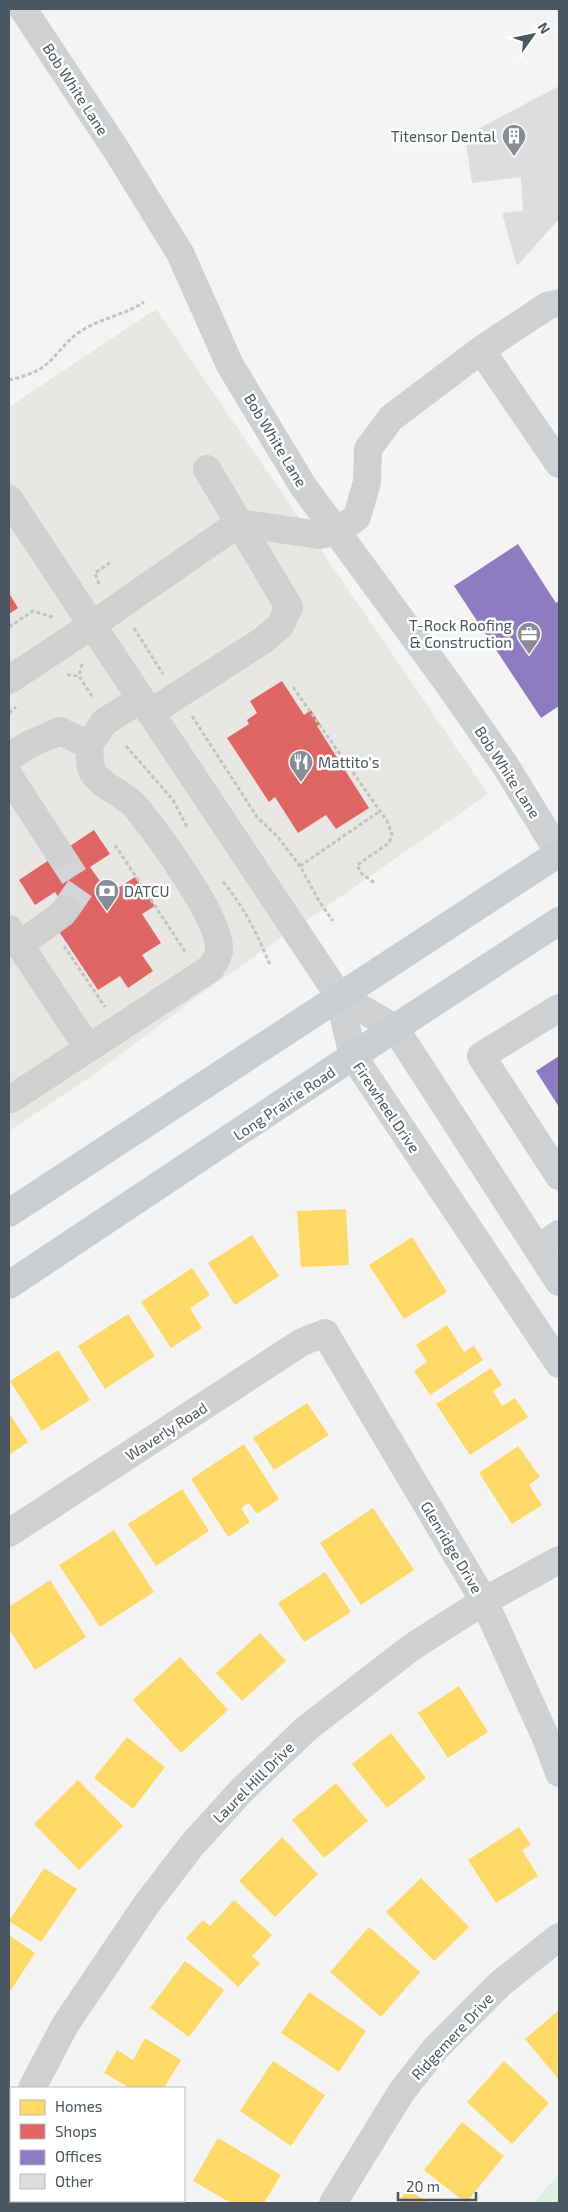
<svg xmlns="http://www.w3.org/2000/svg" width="568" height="2212" font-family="'Exo 2',sans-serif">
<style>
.commercial{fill:#e8e7e3}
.green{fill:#d9f2e3}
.homes{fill:#ffd966}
.shops{fill:#e06666}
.offices{fill:#8e7cc3}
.building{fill:#ddddde}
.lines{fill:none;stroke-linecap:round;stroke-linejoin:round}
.minor-tunnel{stroke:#d2d4d7;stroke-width:28;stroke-dasharray:28 14;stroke-linecap:butt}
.path{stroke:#bcc7c4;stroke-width:3;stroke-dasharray:4 2.5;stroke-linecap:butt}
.minor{stroke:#ced0d2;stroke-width:28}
.major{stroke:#caced1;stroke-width:28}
.labels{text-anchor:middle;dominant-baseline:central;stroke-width:5;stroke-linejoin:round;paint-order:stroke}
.street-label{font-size:15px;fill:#4a5661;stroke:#fff}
.poi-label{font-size:15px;fill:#4a5661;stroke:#fff;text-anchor:end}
</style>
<rect width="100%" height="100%" fill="#f4f4f4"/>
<path class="commercial" d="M156 309 488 794 202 993 90 1077 9 1131V407Z"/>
<path class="green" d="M559 2173V2203H534Z"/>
<path class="homes" d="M346 1209 349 1265 301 1267 297 1211Z
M252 1235 279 1276 235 1305 208 1263Z
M412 1237 447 1292 404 1319 369 1265Z
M192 1268 210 1295 190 1308 202 1328 171 1348 141 1302Z
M128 1314 155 1356 105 1389 78 1346Z
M447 1325 464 1352 474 1346 483 1360 430 1395 414 1371 427 1362 416 1345Z
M58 1350 90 1400 42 1431 10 1381Z
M491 1368 502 1385 493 1391 502 1406 515 1398 528 1417 470 1455 436 1404Z
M307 1403 329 1435 274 1470 253 1438Z
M9 1413 28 1442 9 1455Z
M244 1444 279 1499 257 1514 249 1503 241 1508 250 1522 228 1537 191 1479Z
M518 1446 540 1477 529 1485 542 1505 512 1524 479 1473Z
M182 1489 209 1531 156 1566 128 1524Z
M373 1508 414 1570 361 1605 320 1543Z
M114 1530 154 1592 100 1627 59 1565Z
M325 1572 351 1612 304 1642 278 1603Z
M50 1580 86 1637 35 1670 9 1629V1607Z
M260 1633 286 1661 242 1701 216 1673Z
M180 1657 228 1710 181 1753 133 1700Z
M459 1686 488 1732 448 1758 418 1713Z
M391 1733 426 1778 387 1808 352 1764Z
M127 1737 165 1767 133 1809 94 1778Z
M78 1780 123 1826 79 1870 34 1824Z
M336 1783 368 1821 324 1858 292 1820Z
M519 1827 531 1845 522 1850 538 1876 496 1903 468 1860Z
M282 1837 318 1874 275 1917 239 1881Z
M44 1868 77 1889 41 1942 9 1921Z
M421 1878 469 1927 434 1961 386 1912Z
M234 1900 272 1935 252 1956 260 1963 238 1987 186 1938 203 1920 210 1926Z
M369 1927 420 1972 381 2017 330 1972Z
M9 1935 35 1953 9 1993Z
M185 1961 224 1990 189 2037 150 2008Z
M309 1992 366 2031 339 2072 281 2033Z
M559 2010V2080L525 2039Z
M145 2038 181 2060 164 2088H130L104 2073 117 2050 133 2060Z
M273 2061 325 2095 291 2146 240 2111Z
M504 2061 549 2103 512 2144 467 2102Z
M462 2122 504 2156 466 2203 424 2170Z
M218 2138 281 2175 264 2203H231L193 2181Z
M407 2189 429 2203H398Z
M61 2201H108L107 2203H67Z"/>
<path class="shops" d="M9 593 18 608 9 614Z
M282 681 304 715 311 710 320 724 317 726 369 808 336 829 326 815 298 833 275 797 269 802 227 738 249 724 247 720 257 713 250 701Z
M94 830 110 854 90 867 109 894 135 877 155 906 142 914 161 943 142 955 153 971 128 988 120 976 98 990 58 930 73 919 55 892 35 905 19 880Z"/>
<path class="offices" d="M518 544 556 603 559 601V706L541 718 454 586Z
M559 1056V1107L536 1071Z"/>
<path class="building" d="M559 86V219L517 266 502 213 523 211 521 177 472 183 465 136Z"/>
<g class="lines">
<path class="minor-tunnel" d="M59 853 81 887 66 909"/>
<path class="path" d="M9 380C22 377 37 373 48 363 59 353 67 340 81 331 101 318 125 315 144 302
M99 584 95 573 111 562
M9 627 33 611 55 618
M134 628 163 674
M82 664 79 676 93 698
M67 675 79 676
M293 687 387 821 392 834 389 843 357 865 362 874 376 884
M9 713 16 707
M192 716 257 817 277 836 300 866 319 901 333 921
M126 746 173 800 187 827
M115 845 186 953
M300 866 380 811
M223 882C244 906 258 936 270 965
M64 946 105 1007"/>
<path class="minor" d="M23 9 117 151 180 253 230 365 303 486 447 682 505 765 559 853
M559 303 547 306 481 350 559 464
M481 350 391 418 368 449 367 482 357 517 337 532 319 535 239 523 92 625 339 996 353 1056 559 1364
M9 499 92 625 9 680
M150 713 262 641 280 626 289 607 207 469
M9 757 30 744 60 731 89 745
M9 776 59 853
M9 929 88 1048
M19 945 62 914 66 909
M339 996 395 1028 559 1282
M559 1008 481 1056 559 1176
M11 1099 211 968C214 963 218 956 219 951 223 921 156 832 136 807 126 795 99 785 92 771 89 764 90 752 89 745L104 722 141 699
M538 1249 559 1234
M9 1533 302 1342 325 1333 484 1601 546 1738 559 1773
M32 2088 65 2025 146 1905 192 1845 242 1790 307 1728 412 1647 484 1601 559 1560
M9 2141 11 2135
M333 2203 402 2091 436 2048 501 1983 559 1937"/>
<path class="major" d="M9 1213 559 853
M9 1285 395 1028 559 921"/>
</g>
<defs>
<symbol id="building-pin" viewBox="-11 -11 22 30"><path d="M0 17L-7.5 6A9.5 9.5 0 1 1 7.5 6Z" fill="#868d94" stroke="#fff"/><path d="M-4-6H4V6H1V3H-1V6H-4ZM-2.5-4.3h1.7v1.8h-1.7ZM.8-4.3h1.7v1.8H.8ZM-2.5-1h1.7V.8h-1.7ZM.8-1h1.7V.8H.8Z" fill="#fff"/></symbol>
<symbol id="office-pin" viewBox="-11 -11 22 30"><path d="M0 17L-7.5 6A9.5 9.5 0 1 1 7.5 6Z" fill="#868d94" stroke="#fff"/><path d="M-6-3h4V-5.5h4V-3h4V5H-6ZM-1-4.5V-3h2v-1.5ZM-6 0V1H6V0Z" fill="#fff"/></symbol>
<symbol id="restaurant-pin" viewBox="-11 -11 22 30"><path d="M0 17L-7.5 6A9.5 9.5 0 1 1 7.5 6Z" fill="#868d94" stroke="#fff"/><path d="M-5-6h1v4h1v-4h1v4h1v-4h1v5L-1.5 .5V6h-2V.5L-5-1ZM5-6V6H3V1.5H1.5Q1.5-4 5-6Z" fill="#fff"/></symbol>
<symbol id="bank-pin" viewBox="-11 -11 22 30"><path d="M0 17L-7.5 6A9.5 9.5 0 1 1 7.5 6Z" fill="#868d94" stroke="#fff"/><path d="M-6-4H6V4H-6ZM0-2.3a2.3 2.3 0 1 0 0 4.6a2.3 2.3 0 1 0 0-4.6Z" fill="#fff"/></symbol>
</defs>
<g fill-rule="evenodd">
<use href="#building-pin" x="500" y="122" width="28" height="38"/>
<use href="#office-pin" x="515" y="620" width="28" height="38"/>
<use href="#restaurant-pin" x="287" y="748" width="28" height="38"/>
<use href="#bank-pin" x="93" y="877" width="28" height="38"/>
</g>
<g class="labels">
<g class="street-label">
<text transform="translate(76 89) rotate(57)">Bob White Lane</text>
<text transform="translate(276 440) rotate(59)">Bob White Lane</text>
<text transform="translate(508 772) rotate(57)">Bob White Lane</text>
<text transform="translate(284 1103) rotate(-34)">Long Prairie Road</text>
<text transform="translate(387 1107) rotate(56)">Firewheel Drive</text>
<text transform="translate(166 1431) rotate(-33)">Waverly Road</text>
<text transform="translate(452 1547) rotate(59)">Glenridge Drive</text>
<text transform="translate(253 1782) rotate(-45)">Laurel Hill Drive</text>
<text transform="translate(452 2036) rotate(-47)">Ridgemere Drive</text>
</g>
<g class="poi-label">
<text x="496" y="136">Titensor Dental</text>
<text x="512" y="625">T-Rock Roofing<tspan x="512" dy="17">&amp; Construction</tspan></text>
<text x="318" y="762" text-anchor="start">Mattito's</text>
<text x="124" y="891" text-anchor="start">DATCU</text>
</g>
</g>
<rect width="568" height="2212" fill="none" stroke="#4a5661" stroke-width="20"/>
<rect x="10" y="2087" width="175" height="115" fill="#ffffff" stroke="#b7bbc0"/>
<rect x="20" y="2100" width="25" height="15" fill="#ffd966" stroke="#b7bbc0"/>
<text x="55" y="2112" font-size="15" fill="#4a5661">Homes</text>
<rect x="20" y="2124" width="25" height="15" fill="#e06666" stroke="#b7bbc0"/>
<text x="55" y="2137" font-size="15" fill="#4a5661">Shops</text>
<rect x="20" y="2150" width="25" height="15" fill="#8e7cc3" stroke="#b7bbc0"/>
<text x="55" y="2162" font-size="15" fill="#4a5661">Offices</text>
<rect x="20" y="2174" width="25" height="15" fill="#ddddde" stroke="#b7bbc0"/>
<text x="55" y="2187" font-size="15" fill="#4a5661">Other</text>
<g transform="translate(533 35) rotate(57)" stroke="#ffffff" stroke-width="4" paint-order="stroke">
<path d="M0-4L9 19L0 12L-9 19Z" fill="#4a5661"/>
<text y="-8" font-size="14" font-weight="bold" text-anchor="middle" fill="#4a5661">N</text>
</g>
<path d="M398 2192v8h78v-8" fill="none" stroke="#4a5661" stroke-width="2.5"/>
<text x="406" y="2192" font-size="15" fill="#4a5661" stroke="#ffffff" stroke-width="4" paint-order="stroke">20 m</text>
</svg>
